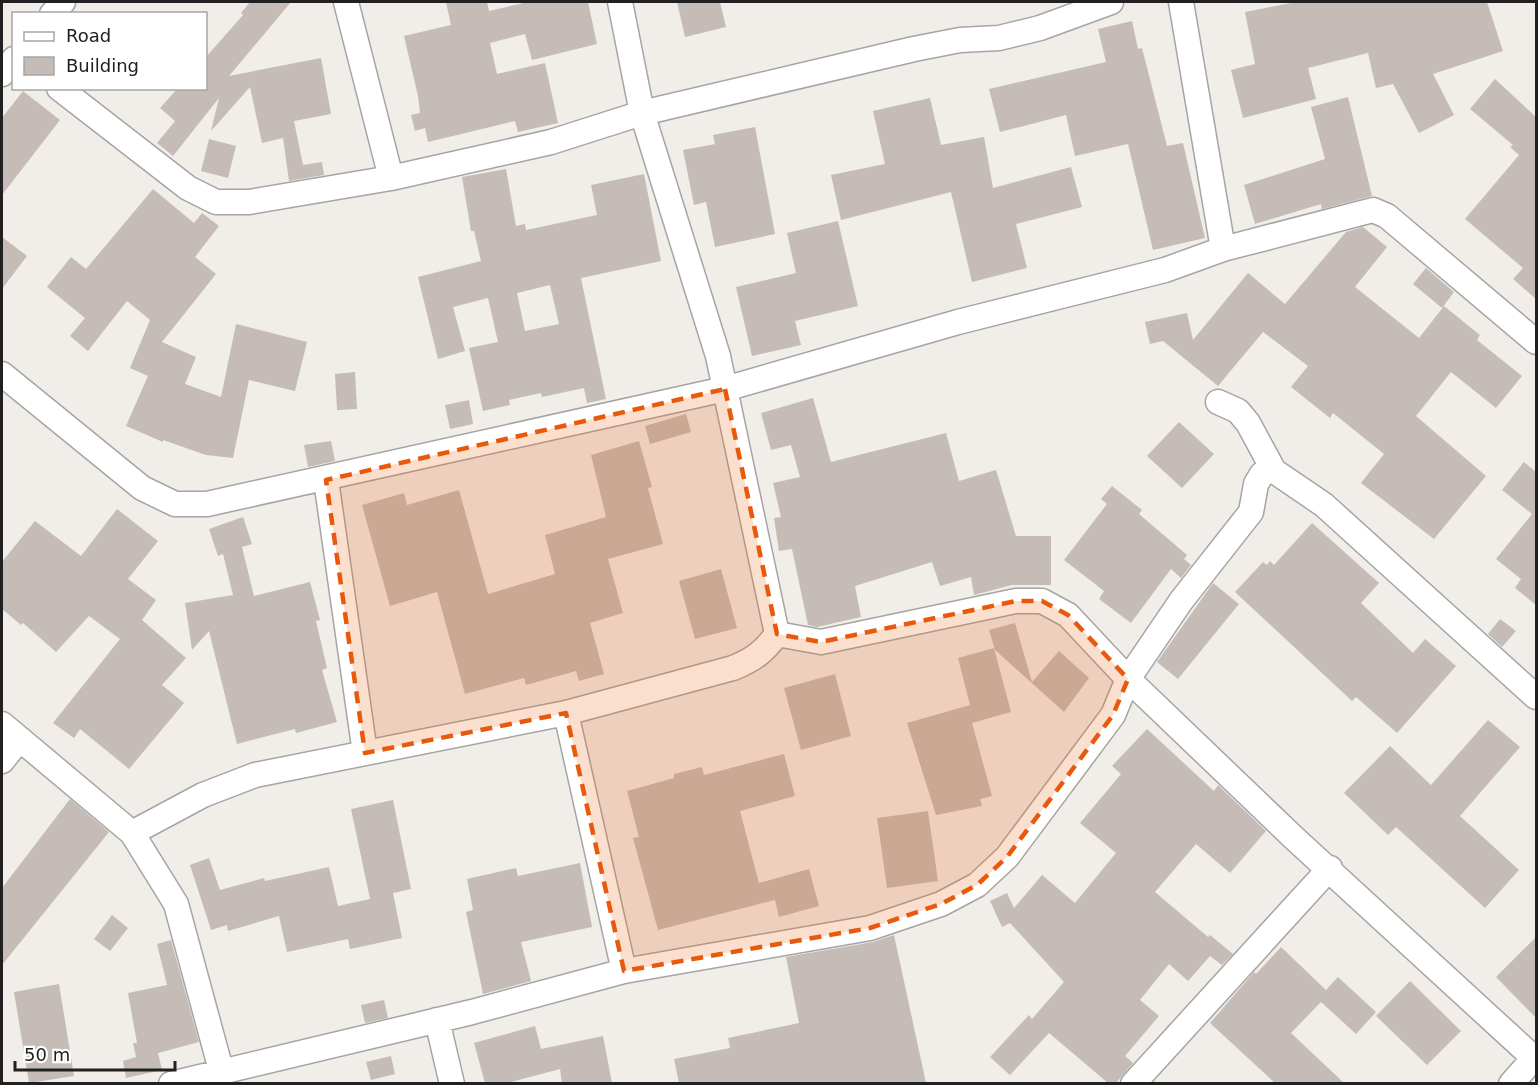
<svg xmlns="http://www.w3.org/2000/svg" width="1538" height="1085" font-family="'DejaVu Sans',sans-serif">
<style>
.building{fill:#c5bcb7;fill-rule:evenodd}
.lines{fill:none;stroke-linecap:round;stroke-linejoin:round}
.minor-casing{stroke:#a5a5a5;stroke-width:27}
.minor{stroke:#fff;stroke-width:24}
.marked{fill:#e8590c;fill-opacity:0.2;stroke:#e8590c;stroke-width:4.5;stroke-dasharray:12 8;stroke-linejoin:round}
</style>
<rect width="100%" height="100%" fill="#f1ede8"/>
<path class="building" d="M250 2H291L229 76 321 58 331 114 294 121 303 165 322 162 324 175 289 181 283 138 262 143 250 87 211 131 219 98 173 156 157 143 175 121 160 108 178 88H206V57L243 15 241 13Z
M446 2H487L489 11 528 2H588L597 44 532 60 525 34 490 43 497 74 545 63 558 123 518 132 515 121 428 142 425 128 415 131 411 115 420 113 418 96 404 36 451 25Z
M677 2H720L726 27 685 37Z
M1296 2H1487L1503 51 1433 74 1454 115 1419 133 1393 84 1376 88 1368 53 1308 68 1316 99 1243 118 1231 70 1255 64 1245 12Z
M1132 21 1138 49 1142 48 1167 146 1183 143 1205 238 1153 250 1128 144 1075 156 1066 115 1000 132 989 89 1106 62 1098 29Z
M1495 79 1536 117V299L1513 279 1523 268 1465 219 1519 155 1510 147 1513 145 1470 109Z
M23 91 60 120 2 195V118Z
M1348 97 1372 196 1322 209 1321 204 1255 224 1244 185 1325 159 1311 107Z
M930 98 941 145 984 137 993 188 1071 167 1082 207 1016 224 1027 268 972 282 951 192 841 220 831 175 885 164 873 111Z
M755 127 775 234 715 247 706 202 694 205 683 150 715 144 713 135Z
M209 139 236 146 228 178 201 171Z
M506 169 516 226 525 224 526 230 597 215 591 185 644 174 661 261 581 278 606 399 587 403 584 388 542 397 541 393 509 400 510 405 483 411 469 348 498 342 488 298 453 307 465 351 438 359 418 277 481 261 474 231H471L462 177ZM550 285 559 324 525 331 517 293Z
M153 189 194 223 202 213 219 226 195 257 216 274 162 342 196 357 185 384 221 397 236 324 307 342 295 391 249 380 233 458 206 455 163 440V442L126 426 148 376 130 368 150 320 127 301 88 351 70 336 85 318 47 287 71 257 86 269Z
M838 221 858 306 795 321 801 345 752 356 736 287 796 273 787 233Z
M1363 227 1387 247 1355 287 1419 338 1444 306 1480 335 1477 340 1522 376 1496 408 1451 372 1416 416 1486 476 1434 539 1361 483 1384 454 1333 413 1330 418 1291 387 1308 366 1263 332 1218 386 1163 341 1150 344 1145 322 1187 313 1193 340 1248 273 1285 304 1346 232Z
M2 237 27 256 2 289Z
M1426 268 1454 292 1442 308 1413 284Z
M355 372 357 409 337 410 335 374Z
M813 398 831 462 946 433 959 481 996 470 1016 536H1051V585H1012L974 595 971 577 940 586 932 562 855 586 861 617 817 627 808 625 792 549 779 551 774 518 781 517 773 483 800 477 791 445 771 450 761 413Z
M469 400 473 424 450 429 445 405Z
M686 414 691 432 650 444 645 426Z
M1179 422 1214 454 1182 488 1147 456Z
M331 441 335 461 308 467 304 445Z
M639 441 652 487 648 488 663 544 608 559 623 613 590 623 604 674 579 681 576 671 526 685 524 678 465 694 437 592 390 606 362 505 404 493 407 505 459 490 488 594 555 574 545 535 606 517 591 455Z
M1524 462 1536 472V605L1515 588 1521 579 1496 559 1532 514 1502 490Z
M1112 486 1142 510 1139 514 1187 555 1184 559 1191 565 1181 578 1171 569 1131 623 1099 599 1104 591 1064 560 1107 504 1101 499Z
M117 509 158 541 128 579 156 600 142 620 186 658 162 685 184 703 129 769 80 729 74 738 53 723 120 639 89 616 56 652 23 623 21 625 2 609V562L35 521 81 556Z
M243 517 252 544 242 547 254 596 310 582 320 620 316 621 327 668 322 670 337 722 296 733 295 729 237 744 209 631 192 650 185 603 233 595 223 554 218 556 209 529Z
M1312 523 1379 583 1361 603 1413 653 1425 639 1456 666 1397 733 1356 697 1352 701 1235 592 1263 562 1267 565 1270 561 1274 565Z
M721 569 737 628 695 639 679 581Z
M1213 583 1239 604 1178 679 1157 662Z
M1500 619 1516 631 1502 647 1488 634Z
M1015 623 1032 682 1059 651 1089 678 1064 712 995 650 989 630Z
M994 648 1011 712 972 723 992 796 980 799 982 806 936 815 907 723 970 705 958 658Z
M835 674 851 736 801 750 784 688Z
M1488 720 1520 747 1460 816 1519 870 1485 908 1396 827 1388 835 1344 793 1390 746 1431 785Z
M1147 729 1214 791 1218 785 1266 831 1230 873 1196 844 1155 892 1208 937 1210 935 1233 954 1222 965 1210 956 1188 981 1169 964 1140 1000 1159 1016 1125 1056 1133 1063 1116 1083H1108L1049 1033 1010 1075 990 1057 1029 1015 1032 1019 1064 982 1010 923 1002 927 990 901 1007 893 1014 908 1042 875 1075 903 1116 853 1080 823 1121 774 1112 766Z
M784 754 795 796 740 811 759 883 809 869 819 906 779 917 775 900 658 930 633 838 639 837 627 791 674 778V774L702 767 704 775Z
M70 799 109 832 2 965V888Z
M393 800 411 889 393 893 402 938 350 949 348 939 287 952 279 916 228 931 227 925 211 930 190 865 209 858 220 890 264 878 265 881 329 867 338 906 370 899 351 809Z
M928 811 938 881 887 888 877 818Z
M580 863 592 927 521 942 531 981 483 994 466 912 473 910 467 879 516 868 518 876Z
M112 915 128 928 110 951 94 939Z
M894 935 926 1083H679L674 1059 730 1048 728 1038 799 1023 786 957 873 942Z
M1536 937V1018L1496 977Z
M171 940 199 1042 158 1053 162 1070 126 1078 123 1061 136 1057 133 1043H137L128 993 167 985 157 944Z
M1281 947 1326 990 1338 977 1376 1012 1356 1034 1321 1002 1291 1033 1344 1083H1275L1210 1023 1254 972 1256 974Z
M1410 981 1461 1031 1427 1065 1376 1016Z
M59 984 74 1076 29 1083 14 992Z
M384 1000 388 1018 365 1023 361 1005Z
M535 1026 541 1049 603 1036 612 1083H562L560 1069 507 1083H485L474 1043Z
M391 1056 395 1074 371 1080 366 1062Z"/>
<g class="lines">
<defs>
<path id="minor" d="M346 2 391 178
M1181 2 1223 249
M52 14 63 2
M2 74 14 59
M59 88 188 188 216 202H249L391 178 551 142 642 113 914 49 960 40 999 38 1040 28 1111 2
M2 374 142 488 175 504H207L725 389 958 322 1165 270 1223 249 1373 210 1387 216 1536 342
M1218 402 1238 411 1248 423 1274 471 1324 505 1536 697
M326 480 365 753
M777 634 821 642 1016 601H1042L1068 615 1128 679 1294 838 1536 1060
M566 713 624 971
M2 724 132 833 176 904 221 1070
M2 761 19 740
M132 833 203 795 255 775 566 713 733 668C753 660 764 652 777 634L718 356 642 113 620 2
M437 1020 452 1084
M171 1084 472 1012 624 971 870 928 941 904 977 885 1007 857 1113 715 1128 679 1181 601 1251 512 1256 484 1262 474 1268 471H1274
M1133 1084 1330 868
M1511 1084 1534 1058"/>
</defs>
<use href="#minor" class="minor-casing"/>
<use href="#minor" class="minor"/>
</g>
<path class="marked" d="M725 389 777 634 821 642 1016 601H1042L1068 615 1128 679 1113 715 1007 857 977 885 941 904 870 928 624 971 566 713 365 753 326 480Z"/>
<rect width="1538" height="1085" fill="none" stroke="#212121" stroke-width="6"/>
<rect x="12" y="12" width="195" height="78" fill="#ffffff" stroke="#a6a6a6" stroke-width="1.5"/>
<rect x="24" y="32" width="30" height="9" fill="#ffffff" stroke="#a6a6a6" stroke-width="1.5"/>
<text x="66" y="42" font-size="18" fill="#212121">Road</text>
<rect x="24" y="57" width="30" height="18" fill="#c5bcb7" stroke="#a6a6a6" stroke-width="1.5"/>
<text x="66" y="72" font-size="18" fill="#212121">Building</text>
<path d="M15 1061v9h160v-9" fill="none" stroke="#212121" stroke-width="3"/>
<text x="24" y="1061" font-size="18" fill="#212121" stroke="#ffffff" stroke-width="4.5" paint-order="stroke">50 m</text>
</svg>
